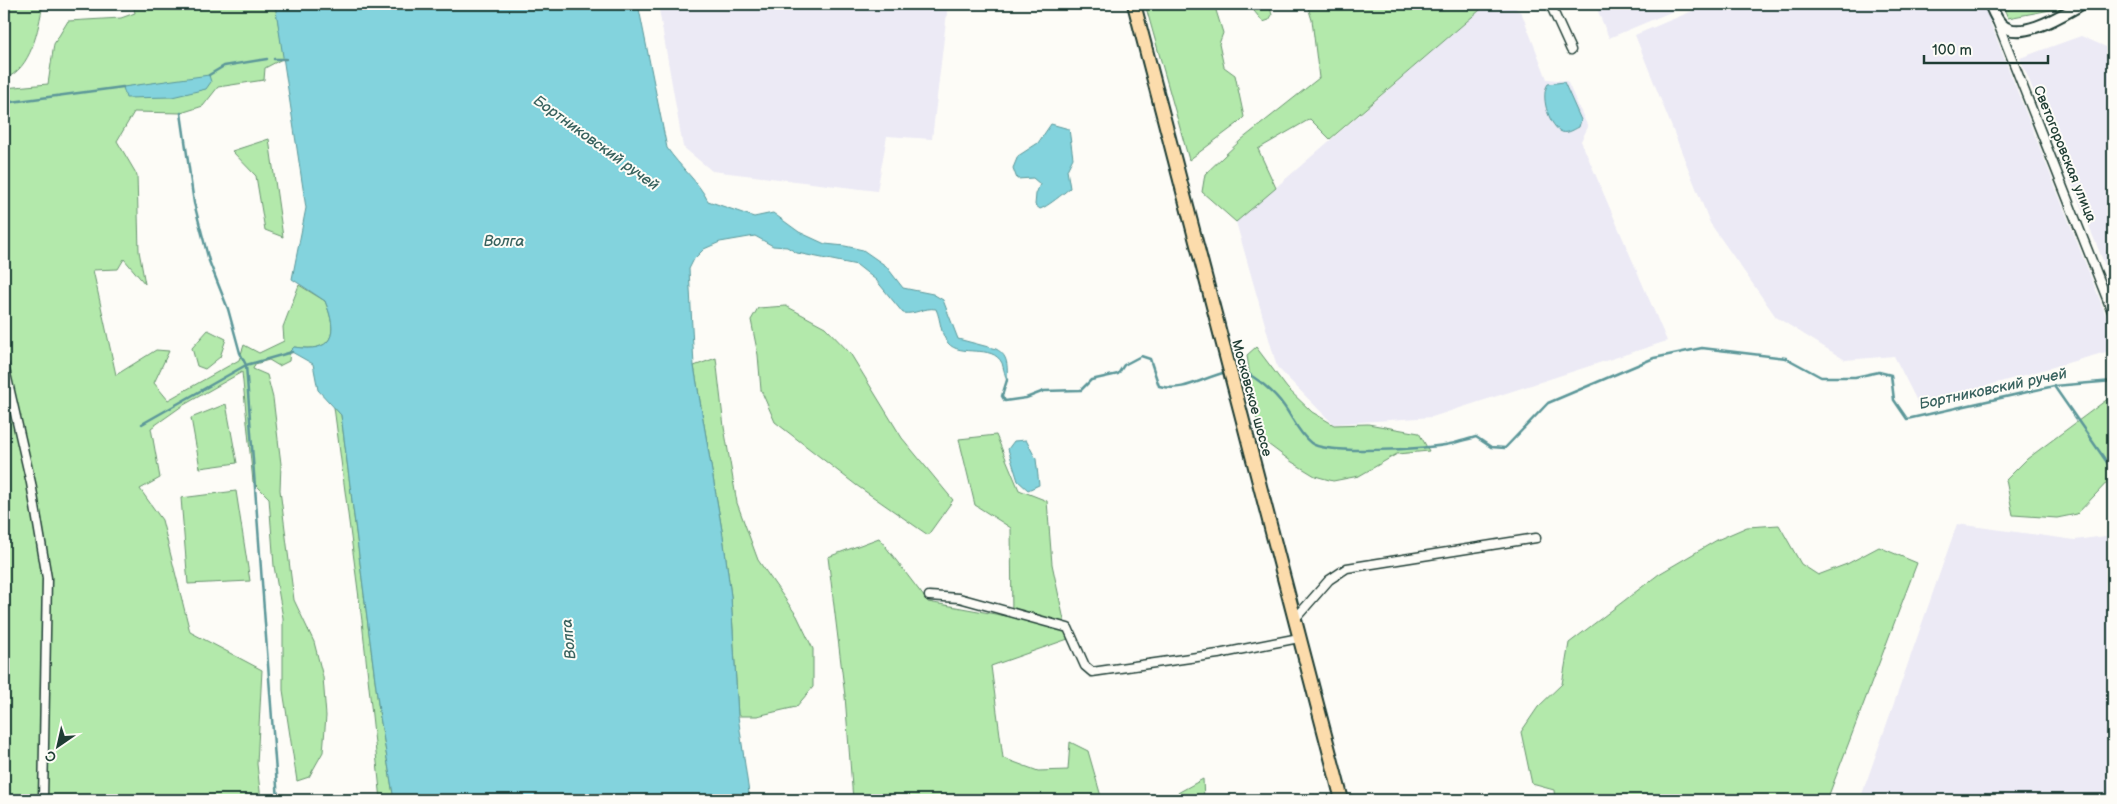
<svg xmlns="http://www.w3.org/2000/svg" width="2117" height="804" font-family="'Balsamiq Sans',sans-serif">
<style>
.built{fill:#eceaf5}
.green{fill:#b3e9ab;stroke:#699370}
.water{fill:#83d3dd;stroke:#5b9799}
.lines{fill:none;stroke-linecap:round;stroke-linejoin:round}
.stream{stroke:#5b9799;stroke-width:2.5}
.minor-casing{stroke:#1f3d34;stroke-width:11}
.tertiary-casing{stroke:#1f3d34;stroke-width:14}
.primary-casing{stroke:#1f3d34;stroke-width:16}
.minor{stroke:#fdfcf7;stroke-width:8}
.tertiary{stroke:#fdfcf7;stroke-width:10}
.primary{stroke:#fcdcac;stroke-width:12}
.labels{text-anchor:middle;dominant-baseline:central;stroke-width:4;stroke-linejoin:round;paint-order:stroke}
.street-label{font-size:14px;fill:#1f3d34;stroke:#fdfcf7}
.water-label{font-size:15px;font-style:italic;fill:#38625e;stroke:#fdfcf7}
</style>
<rect width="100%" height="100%" fill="#fdfcf7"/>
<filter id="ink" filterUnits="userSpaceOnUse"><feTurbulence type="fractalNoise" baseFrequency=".02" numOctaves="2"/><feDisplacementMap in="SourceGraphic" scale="10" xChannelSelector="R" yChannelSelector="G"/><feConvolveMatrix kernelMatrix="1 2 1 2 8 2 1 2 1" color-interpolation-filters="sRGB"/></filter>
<g filter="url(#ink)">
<path class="built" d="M658 4H948L932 139 887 136 877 191 712 171 683 147Z
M1487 4H1512L1522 14 1547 79 1567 81 1588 127 1581 141 1667 341 1432 417 1333 424 1277 367 1236 222Z
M1595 4H1690L1609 38Z
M1709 4H1983L2113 333V350L1919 405 1894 356 1845 360 1776 317 1710 223 1635 35Z
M2081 36 2113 50V285L2020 58Z
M1957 524 2075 540 2113 535V800H1860Z"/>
<path class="green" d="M4 4H43C38 29 32 69 4 79Z
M133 4H275L284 58 265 68 264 80 218 87 203 106 181 113 134 112 117 141 137 175 139 251 145 284 124 259 118 269 93 270 116 375 156 350 169 351 154 383 168 400 239 360 244 345 259 353 284 341 283 327 299 285 325 301C339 335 333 353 294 347L290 351 289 361 279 366 269 360 255 364 253 369 267 375 273 398 281 464 280 490 294 600 314 642 323 677 326 716 323 752 309 777 297 781 283 690V618L274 566 269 498 253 482 242 372 182 406 151 428 160 478 140 489 162 520 190 632 262 670 257 764 261 800H4V88L48 84 54 44 68 21 121 18 135 13Z
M1145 4H1214L1223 33 1219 44 1224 67 1235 75 1244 117 1237 124 1189 160Z
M1252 4H1269L1272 15 1269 20 1263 22 1250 6Z
M1307 4H1487L1330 139 1310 119 1258 149 1276 188 1236 222 1202 192 1205 174 1241 140 1319 78 1312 20Z
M2002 4H2060L2061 8 2008 18Z
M269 139 283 237 265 230 256 176 232 151Z
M786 306 825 327 850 353 902 438 953 500 928 535 856 485 775 422 761 390 758 355 751 320 758 308Z
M208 330 226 339 220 357 205 369 197 366 192 348Z
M1256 347 1287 388 1312 412 1334 425 1368 424 1419 433 1429 451 1397 454 1359 476 1333 481 1315 476 1292 462 1261 439 1254 406 1247 355Z
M716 358 724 427 737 503 758 560 797 616 813 649V687L796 707 757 716H738L731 596 723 536 694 366Z
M2113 395V476L2077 514 2057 518 2013 515 2006 480 2027 459Z
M226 404 237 463 200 468 191 418Z
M334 407 341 415 379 711 394 800H381L362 621Z
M996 435 1019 490 1047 501 1052 564 1068 639 991 666 1003 758 1038 771 1068 770 1070 742 1088 751 1102 800H853L845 696 828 557 879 538 928 602 1012 617 1011 528 975 505 959 439Z
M236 491 250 581 188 584 181 498Z
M1779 525 1801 564 1818 575 1847 564 1879 547 1917 563 1827 800H1555L1554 790 1532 784 1521 732 1538 707 1562 684 1569 643 1659 574 1717 540 1747 527Z
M1203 779 1204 800H1165Z"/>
<path class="water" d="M275 4H638L667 148C680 167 698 181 708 201L754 217 773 213 799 232 825 244 845 246 863 250 886 266 903 288 933 294 943 300 958 339 996 349C1010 356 1007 369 1007 382 1005 376 1004 369 1002 363 992 343 960 358 948 343 940 334 941 320 936 309 924 307 915 315 903 313L876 280 857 265 797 253 787 247 773 246 755 236 720 242 704 249 694 259 689 269 694 366 723 536 731 596 738 716 750 800H394L379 711 341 415 318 390 313 364 290 351 294 347C333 353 339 335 325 301L292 279 306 208Z
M209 75 211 82 206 89 172 97 126 98 123 87Z
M1564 82 1581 120 1579 127C1573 130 1566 135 1560 131 1548 123 1540 95 1548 84Z
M1051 124 1069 129 1073 158 1067 170 1070 188C1064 193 1047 207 1040 209L1035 205 1036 194 1040 184 1033 178 1017 179 1013 168 1018 156 1038 143Z
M1026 440 1036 459 1039 485 1028 490 1018 481 1008 449 1014 441Z"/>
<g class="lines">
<path class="stream" d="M274 59H286
M209 75 224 66 267 59
M4 103 123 87
M181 113 194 203 209 261 228 309 240 353 246 365 278 800
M1235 371 1241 369C1257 379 1273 390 1284 406 1292 417 1299 434 1311 443 1326 455 1428 449 1450 444 1459 442 1468 439 1476 437L1491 447 1505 448 1548 403 1654 358 1702 348 1786 358 1821 377H1855L1879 372 1891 375 1894 400 1907 419 2054 386 2113 381
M1007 380 1002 396 1005 401 1026 398 1044 391 1081 390 1091 380 1118 374 1124 365 1141 356 1150 359 1159 386C1184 393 1203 377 1227 372
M2054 386 2113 471
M142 424 246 365 292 352"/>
<defs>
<path id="minor" d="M1550 4 1571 50
M1997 21 2113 314
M4 365 31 483 47 578 43 800
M929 596 959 598 1068 628 1085 666 1092 672 1218 654 1299 638
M1295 619 1329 580 1347 568 1536 538"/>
<path id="tertiary" d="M1990 4C1993 11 1996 19 2001 24 2019 43 2064 14 2082 4"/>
<path id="primary" d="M1134 4 1342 800"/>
</defs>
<use href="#minor" class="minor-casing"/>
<use href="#tertiary" class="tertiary-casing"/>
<use href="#primary" class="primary-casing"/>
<use href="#minor" class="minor"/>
<use href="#tertiary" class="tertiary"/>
<use href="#primary" class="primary"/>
</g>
</g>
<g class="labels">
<g class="street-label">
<text transform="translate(2065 154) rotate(68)">Светогоровская улица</text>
<text transform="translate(1252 398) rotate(75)">Московское шоссе</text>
</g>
<g class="water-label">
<text transform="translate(596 143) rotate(36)">Бортниковский ручей</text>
<text x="504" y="241">Волга</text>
<text transform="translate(1993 389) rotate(-12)">Бортниковский ручей</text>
<text transform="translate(569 639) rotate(-96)">Волга</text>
</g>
</g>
<rect width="2117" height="804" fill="none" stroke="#fdfcf7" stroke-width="20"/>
<rect x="10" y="10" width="2097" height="784" fill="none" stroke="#1f3d34" stroke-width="2" filter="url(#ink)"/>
<g transform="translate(58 746) rotate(214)" stroke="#fdfcf7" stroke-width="4" paint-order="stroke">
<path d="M0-4L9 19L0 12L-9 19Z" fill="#1f3d34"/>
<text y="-8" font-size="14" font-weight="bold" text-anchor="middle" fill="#1f3d34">С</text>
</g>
<path d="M1924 55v8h124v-8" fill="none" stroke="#1f3d34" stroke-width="2.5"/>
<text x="1932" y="55" font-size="15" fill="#1f3d34" stroke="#fdfcf7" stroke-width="4" paint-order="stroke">100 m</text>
</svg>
